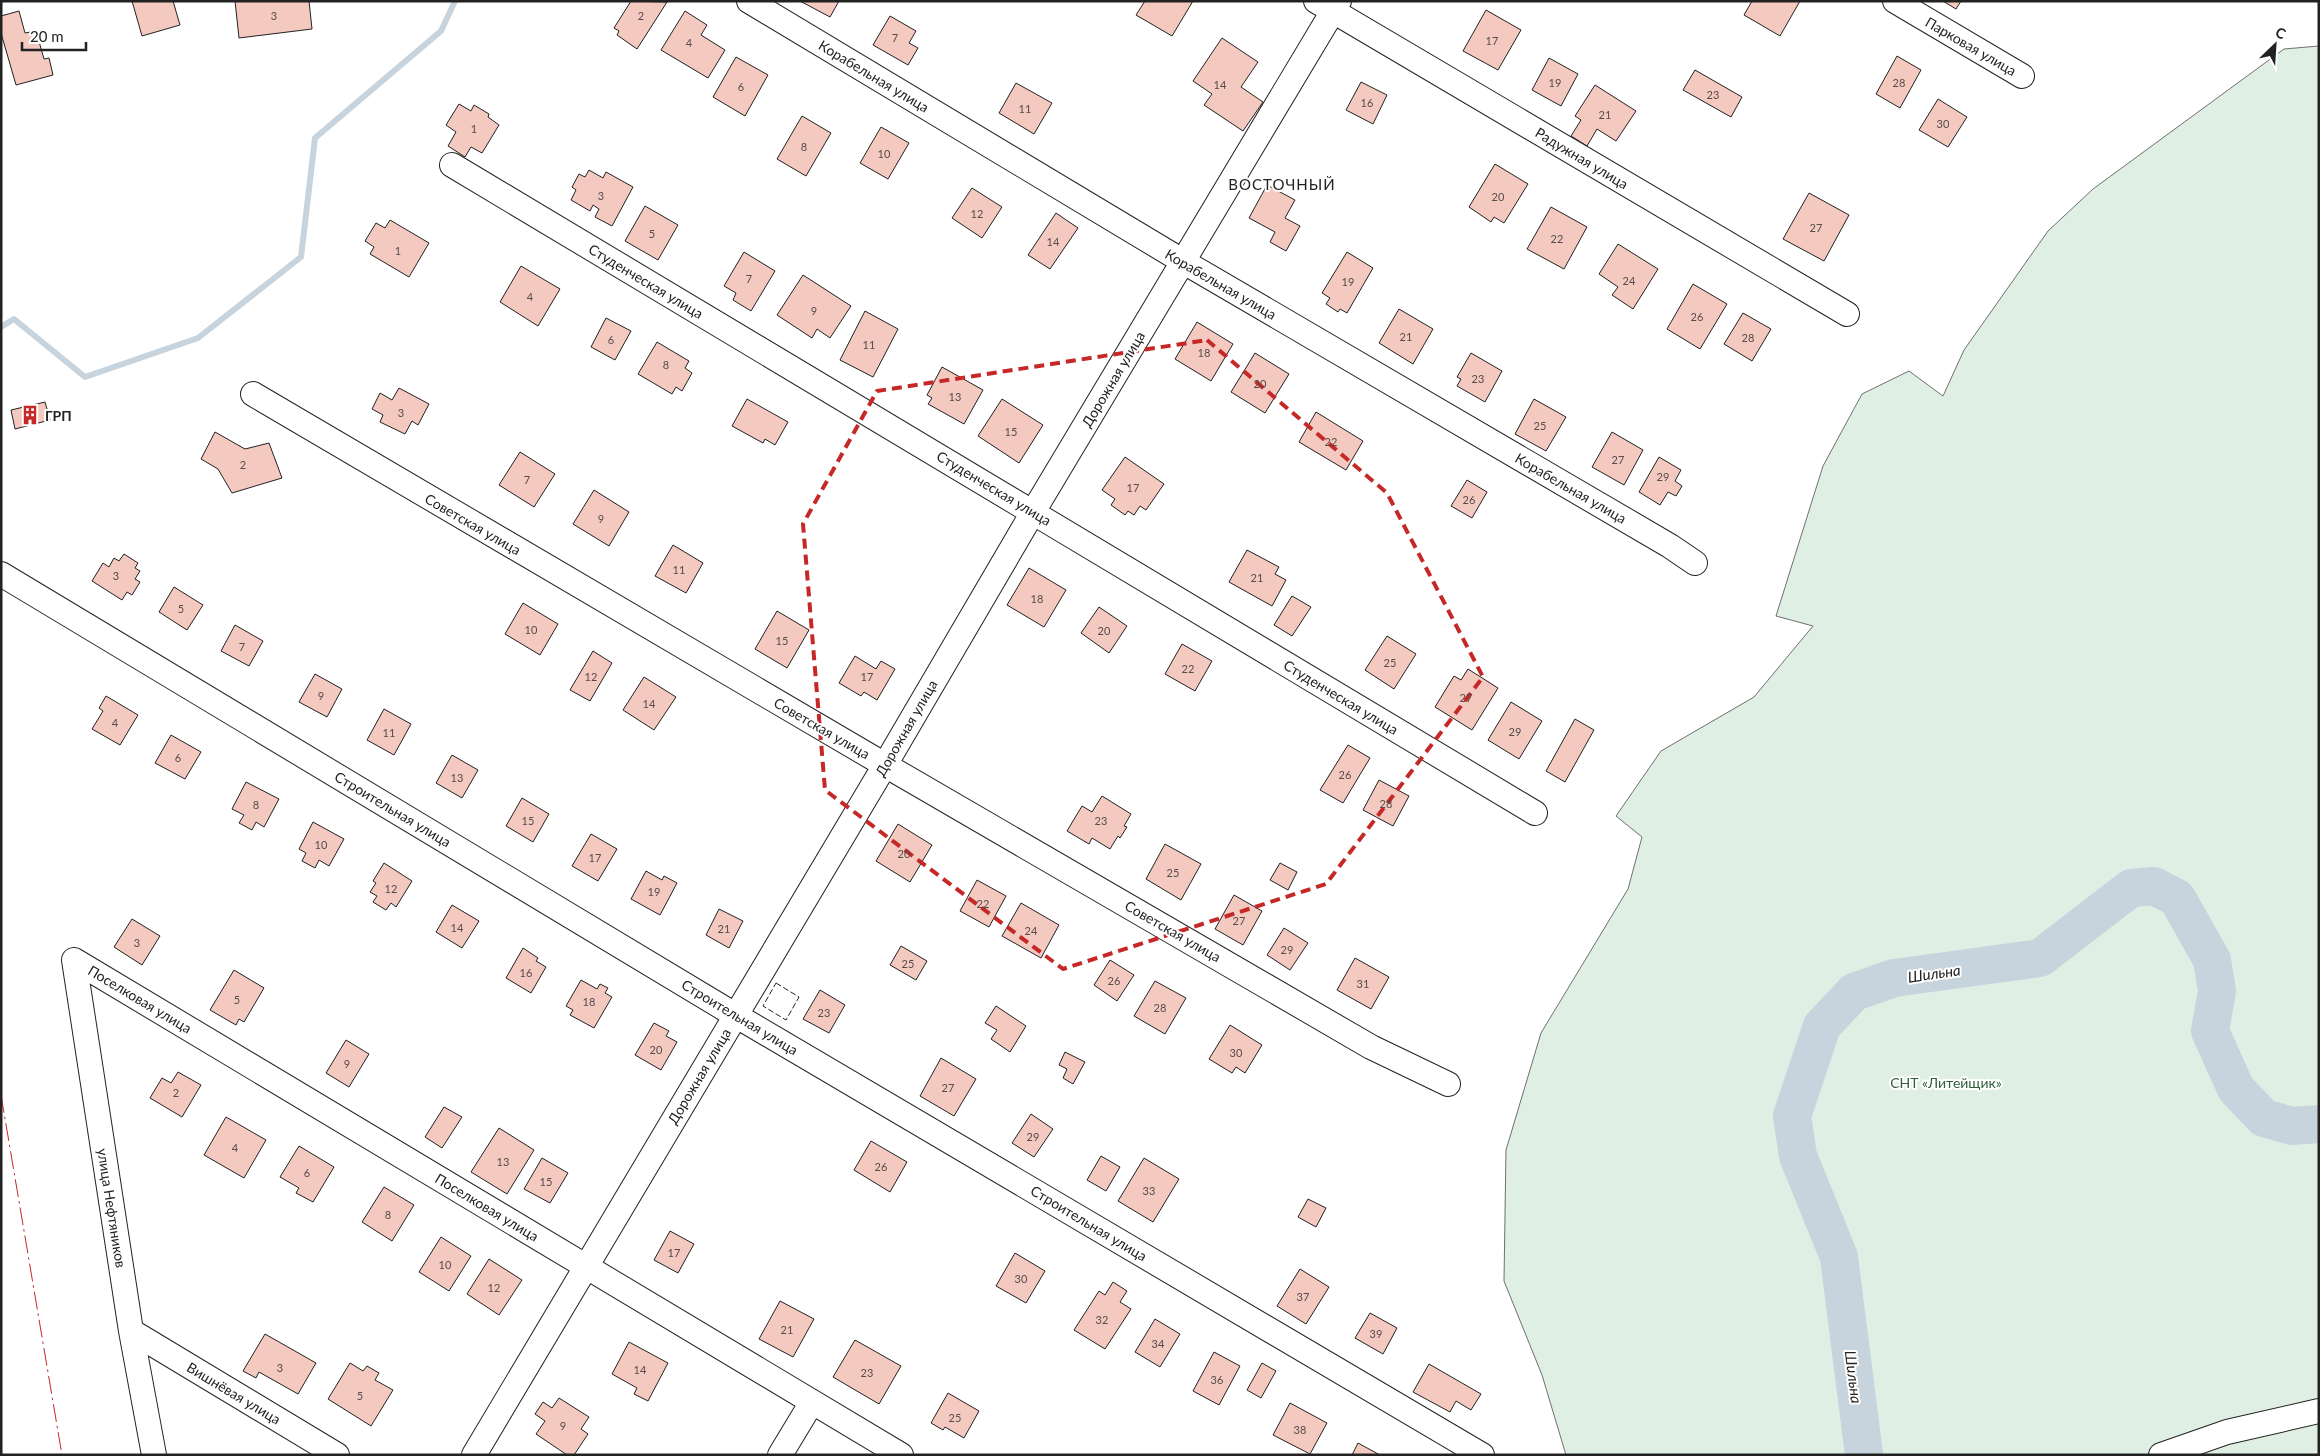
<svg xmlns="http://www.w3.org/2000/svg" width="2320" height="1456" font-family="Lato,sans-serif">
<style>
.green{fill:#e0efe3;stroke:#6f6f6f}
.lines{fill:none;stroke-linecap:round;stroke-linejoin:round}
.stream{stroke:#c7d3dd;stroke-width:6}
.river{stroke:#c7d3dd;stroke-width:38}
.building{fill:#f3c9c0;stroke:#222}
.minor-casing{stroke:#222;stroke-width:26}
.minor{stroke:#fff;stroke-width:24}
.fence{stroke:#222;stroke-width:1;stroke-dasharray:6 2.5;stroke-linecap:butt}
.power{stroke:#c62828;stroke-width:1;stroke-dasharray:18 4 2.5 4;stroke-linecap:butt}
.marked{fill:none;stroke:#c62828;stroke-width:4;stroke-dasharray:10 6;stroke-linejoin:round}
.labels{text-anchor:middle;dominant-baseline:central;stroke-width:4;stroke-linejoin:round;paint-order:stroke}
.number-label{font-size:11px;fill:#564c4a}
.street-label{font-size:14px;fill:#222;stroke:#fff}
.poi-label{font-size:14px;font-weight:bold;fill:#222;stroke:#fff;text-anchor:start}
.park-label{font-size:14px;fill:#2f5e38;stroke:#fff}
.neighbourhood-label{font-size:15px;letter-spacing:1px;fill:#222;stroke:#fff}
.water-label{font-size:15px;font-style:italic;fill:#222;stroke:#fff}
</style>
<rect width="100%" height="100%" fill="#fff"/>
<path class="green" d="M2319 46V1455H1566L1542 1375 1504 1281 1506 1150 1541 1033 1628 889 1642 837 1616 816 1661 751 1754 697 1813 626 1776 616 1823 466 1862 394 1909 371 1943 396 1964 350 2048 231 2093 189 2284 49Z"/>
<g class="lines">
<path class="stream" d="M1 327 14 319 85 377 198 338 301 257 315 138 441 31 455 1"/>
<path class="river" d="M1864 1455 1839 1257 1798 1156 1792 1116 1822 1026 1854 992 1894 978 2040 958 2131 888 2154 886 2177 898 2212 960 2217 991 2210 1031 2236 1089 2264 1118 2292 1126 2319 1124"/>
</g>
<path class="building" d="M132 1H173L180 25 142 36Z
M235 1H309L312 29 239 38Z
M631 1 667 2 637 49 617 35 619 31 614 28Z
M800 1H839L830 17Z
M1145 1H1193L1172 36 1136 15Z
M1752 1H1800L1780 36 1744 15Z
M1943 1H1961L1956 9Z
M1486 10 1521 30 1498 70 1463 51Z
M19 11 25 33 36 31 44 59 49 58 53 75 16 85 1 33V16Z
M685 11 707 25 701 35 725 50 708 78 661 50Z
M890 16 916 31 909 43 918 48 908 65 873 45Z
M1222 38 1258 62 1241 87 1263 102 1243 131 1204 105 1212 94 1193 81Z
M1897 56 1921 70 1900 108 1876 94Z
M736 57 768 75 745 116 713 97Z
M1549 58 1578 74 1561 106 1532 90Z
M1695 70 1742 97 1731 117 1683 90Z
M1361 82 1387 95 1373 124 1346 110Z
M1016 83 1052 103 1034 134 999 113Z
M1595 85 1636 111 1616 141 1597 129 1587 146 1571 136 1581 120 1575 116Z
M1938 99 1967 117 1948 147 1919 130Z
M459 104 471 111 474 105 489 114 488 117 499 125 482 153 471 147 465 157 448 146 456 132 446 125Z
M802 116 831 133 806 176 777 159Z
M881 127 909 143 888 179 860 163Z
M1495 164 1528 184 1504 223 1494 217 1491 222 1469 207Z
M589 170 603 178 606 172 633 187 612 226 595 217 599 209 593 205 590 211 571 200 576 190 572 187 579 174 585 177Z
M1267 185 1295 200 1285 218 1300 226 1286 251 1270 242 1275 232 1249 218Z
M972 188 1002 207 982 238 952 218Z
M1809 193 1849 215 1824 261 1783 239Z
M645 206 678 225 658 260 625 241Z
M1551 207 1587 227 1564 269 1527 249Z
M1056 213 1078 228 1050 269 1028 255Z
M390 220 429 243 409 277 370 254 374 247 365 241 376 223 385 228Z
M1618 244 1658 269 1633 309 1612 295 1618 287 1599 274Z
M744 252 775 271 751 311 733 300 736 293 724 286Z
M1347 252 1373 268 1347 313 1340 309 1338 312 1326 304 1330 298 1322 293Z
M521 266 560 289 538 326 500 302Z
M803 275 851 306 830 338 817 329 812 338 777 315Z
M1693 284 1727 304 1700 349 1667 329Z
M1399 309 1433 329 1413 364 1379 343Z
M865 311 898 329 873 377 840 360Z
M1743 313 1771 329 1752 361 1724 344Z
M606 318 631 331 615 360 591 347Z
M1197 322 1233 344 1211 381 1175 359Z
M657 342 689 361 685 368 692 373 682 391 676 387 672 394 638 374Z
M1255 353 1289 374 1265 413 1231 392Z
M1471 353 1502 371 1485 402 1457 386 1461 379 1457 377Z
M942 367 983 390 964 424 928 404 932 398 927 395Z
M399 388 429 404 418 425 412 421 405 434 380 422 383 415 372 409 380 393 392 400Z
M747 399 788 422 775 445 765 439 763 443 732 426Z
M1002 399 1043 425 1019 463 978 436Z
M1534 399 1566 417 1546 451 1515 434Z
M45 402 50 420 15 429 11 410Z
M1316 412 1363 441 1346 470 1299 442Z
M215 432 245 449 269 443 282 478 232 493 218 469 201 459Z
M1612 432 1643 450 1624 485 1592 467Z
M520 452 555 474 534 507 499 485Z
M1125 457 1164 484 1146 510 1140 506 1134 515 1128 511 1125 515 1111 505 1115 499 1102 490Z
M1659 457 1681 470 1675 481 1682 486 1676 496 1668 492 1660 505 1639 492Z
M1467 480 1487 492 1472 518 1451 506Z
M594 490 629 512 609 546 573 524Z
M673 545 703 563 686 593 655 576Z
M1247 550 1279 567 1275 574 1286 580 1272 606 1229 582Z
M124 554 138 563 135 568 140 571 135 579 140 582 132 595 127 592 122 600 92 581 103 563 109 567 114 558 119 561Z
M1029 568 1066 590 1044 627 1007 605Z
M174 587 203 605 187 630 159 612Z
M1292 596 1311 607 1292 636 1274 625Z
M523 603 558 624 540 655 505 634Z
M1099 607 1127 626 1109 653 1081 633Z
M777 611 809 630 787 668 755 649Z
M235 625 263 641 249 666 221 651Z
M1387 636 1416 654 1394 689 1365 670Z
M1182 644 1212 661 1195 691 1165 674Z
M593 651 612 663 590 701 570 690Z
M855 656 876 669 881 661 895 669 877 700 864 692 861 696 839 683Z
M1468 669 1498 688 1472 730 1435 707 1454 676 1461 680Z
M315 674 342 689 327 717 299 702Z
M644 677 676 697 654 730 623 710Z
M106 696 138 715 120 745 92 729 103 711 99 708Z
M1511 702 1542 721 1519 759 1488 740Z
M384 709 411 724 394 755 367 740Z
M1575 719 1594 730 1565 782 1546 771Z
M171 735 201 752 185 779 155 763Z
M1348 745 1370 758 1343 803 1320 790Z
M452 755 478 770 462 798 436 783Z
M1379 780 1409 796 1393 826 1363 810Z
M246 782 279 799 264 827 256 822 252 830 239 823 244 815 232 809Z
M1102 796 1131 814 1124 826 1127 827 1120 838 1118 836 1110 849 1092 838 1089 844 1067 831 1082 806 1092 812Z
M522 798 549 814 533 842 506 826Z
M313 822 344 839 329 866 319 860 315 868 302 861 306 853 299 849Z
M898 824 932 845 910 882 876 861Z
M591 834 617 849 598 881 572 866Z
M1165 844 1201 864 1181 900 1146 879Z
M384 863 412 881 396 907 391 903 386 910 373 902 377 896 370 892 376 883 373 881Z
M1280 863 1297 872 1288 890 1270 880Z
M646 871 662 880 664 876 677 883 660 915 631 899Z
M977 880 1006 896 989 927 960 911Z
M1234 895 1262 911 1243 945 1215 929Z
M1021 903 1059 925 1041 958 1002 936Z
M452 905 479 921 462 948 436 932Z
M719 909 743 921 729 948 706 935Z
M132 919 160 936 142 965 114 947Z
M1284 928 1308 943 1290 970 1267 955Z
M901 946 927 961 916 980 890 965Z
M523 948 538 958 536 961 546 967 531 993 506 978Z
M1355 958 1389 977 1371 1009 1337 990Z
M1110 960 1134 975 1117 1001 1094 985Z
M234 970 264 988 244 1022 239 1019 236 1025 210 1010Z
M581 980 597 989 600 984 608 988 605 993 612 997 594 1028 570 1015 573 1010 566 1006Z
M1155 981 1186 998 1165 1034 1134 1016Z
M820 990 845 1005 829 1033 803 1019Z
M996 1006 1026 1026 1010 1052 991 1039 997 1030 985 1023Z
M654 1023 669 1031 666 1036 677 1042 661 1070 635 1055Z
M1230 1025 1262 1045 1245 1073 1236 1067 1232 1073 1209 1059Z
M346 1040 369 1054 349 1087 326 1073Z
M1065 1052 1085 1062 1073 1084 1063 1078 1067 1069 1059 1065Z
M941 1058 976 1079 954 1116 920 1096Z
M178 1072 201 1085 182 1117 150 1098 162 1078 171 1083Z
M444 1107 462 1117 442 1148 425 1137Z
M1031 1114 1053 1129 1034 1157 1012 1143Z
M226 1117 266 1140 244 1178 204 1155Z
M499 1128 534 1150 507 1194 471 1172Z
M871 1141 907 1162 890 1192 854 1170Z
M299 1146 334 1167 313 1202 296 1193 299 1188 280 1177Z
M1101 1156 1120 1167 1106 1191 1087 1180Z
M542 1158 568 1173 550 1203 524 1189Z
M1144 1158 1179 1179 1153 1222 1118 1201Z
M384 1187 414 1205 392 1241 362 1222Z
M1308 1199 1326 1208 1316 1227 1298 1217Z
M670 1231 694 1244 678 1273 654 1260Z
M441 1237 471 1256 449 1291 419 1272Z
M1015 1253 1045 1271 1026 1303 996 1286Z
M489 1259 522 1280 499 1315 467 1294Z
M1300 1269 1329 1287 1306 1324 1277 1306Z
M1113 1282 1127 1291 1120 1302 1131 1309 1105 1349 1074 1330 1099 1291 1105 1295Z
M780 1301 814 1319 793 1357 759 1339Z
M1370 1313 1397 1328 1383 1354 1355 1338Z
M1155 1319 1180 1334 1160 1367 1135 1352Z
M265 1334 316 1363 298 1394 259 1372 256 1378 243 1371Z
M855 1340 901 1366 879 1404 833 1377Z
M629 1342 668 1363 648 1401 634 1394 637 1388 612 1374Z
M1214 1352 1240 1366 1219 1405 1193 1391Z
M350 1363 363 1371 367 1366 379 1373 375 1380 393 1390 371 1426 328 1399Z
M1262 1363 1276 1371 1261 1398 1247 1390Z
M1429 1364 1481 1394 1471 1410 1456 1401 1450 1412 1413 1392Z
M948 1393 979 1411 964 1438 945 1427 943 1430 931 1423Z
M559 1398 589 1417 581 1429 588 1434 574 1455H567L536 1434 545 1421 535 1414 543 1402 552 1408Z
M1290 1403 1327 1423 1310 1454 1273 1435Z
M1358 1443 1380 1455H1352Z"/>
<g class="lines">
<defs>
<path id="minor" d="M749 1 1184 262 1670 546 1695 563
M1316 1 1847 314
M1895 1 2022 76
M452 165 1535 813
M253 394 885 765 1371 1047 1448 1084
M1 574 735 1015 1482 1455
M74 960 901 1455
M74 960 131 1331 154 1455
M131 1331 337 1455
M474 1455 885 765 1033 512 1339 1
M780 1455 812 1402
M2161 1455 2227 1432 2319 1411"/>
</defs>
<use href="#minor" class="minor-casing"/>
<use href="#minor" class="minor"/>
<path class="fence" d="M776 983 799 997 786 1020 763 1006Z"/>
<path class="power" d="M1 1095 62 1455"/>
</g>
<path class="marked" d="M1207 340 1387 493 1483 677 1326 884 1063 969 825 790 803 524 877 391Z"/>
<defs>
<symbol id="building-bare" viewBox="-9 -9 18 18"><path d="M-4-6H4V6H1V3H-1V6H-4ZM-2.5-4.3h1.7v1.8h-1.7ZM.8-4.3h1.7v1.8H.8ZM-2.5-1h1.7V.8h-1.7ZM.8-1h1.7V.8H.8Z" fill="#c62828" stroke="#fff" stroke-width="2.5" paint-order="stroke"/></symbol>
</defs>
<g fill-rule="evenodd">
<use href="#building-bare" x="16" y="401" width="28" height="28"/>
</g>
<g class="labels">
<g class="number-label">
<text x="274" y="15">3</text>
<text x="641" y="15">2</text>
<text x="895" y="37">7</text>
<text x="1492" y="40">17</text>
<text x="689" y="42">4</text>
<text x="1555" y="82">19</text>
<text x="1899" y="82">28</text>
<text x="1220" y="84">14</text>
<text x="741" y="86">6</text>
<text x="1713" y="94">23</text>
<text x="1367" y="102">16</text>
<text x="1025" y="108">11</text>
<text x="1605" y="114">21</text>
<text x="1943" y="123">30</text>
<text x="474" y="128">1</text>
<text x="804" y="146">8</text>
<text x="884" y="153">10</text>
<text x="601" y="195">3</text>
<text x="1498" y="196">20</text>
<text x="977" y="213">12</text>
<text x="1816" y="227">27</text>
<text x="652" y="233">5</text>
<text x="1557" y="238">22</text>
<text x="1053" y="241">14</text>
<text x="398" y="250">1</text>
<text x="749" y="278">7</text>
<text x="1629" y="280">24</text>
<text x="1348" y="281">19</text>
<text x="530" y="296">4</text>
<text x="814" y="310">9</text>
<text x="1697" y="316">26</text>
<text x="1406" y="336">21</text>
<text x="1748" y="337">28</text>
<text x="611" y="339">6</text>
<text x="869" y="344">11</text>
<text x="1204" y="352">18</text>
<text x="666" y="364">8</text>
<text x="1478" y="378">23</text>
<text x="1260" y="383">20</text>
<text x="955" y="396">13</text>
<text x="401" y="412">3</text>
<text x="1540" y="425">25</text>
<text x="1011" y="431">15</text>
<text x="1331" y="441">22</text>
<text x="1618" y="459">27</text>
<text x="243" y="464">2</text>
<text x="1663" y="476">29</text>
<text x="527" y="479">7</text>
<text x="1133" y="487">17</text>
<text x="1469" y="499">26</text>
<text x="601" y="518">9</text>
<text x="679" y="569">11</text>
<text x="116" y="575">3</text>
<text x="1257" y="577">21</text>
<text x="1037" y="598">18</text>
<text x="181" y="608">5</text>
<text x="531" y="629">10</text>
<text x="1104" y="630">20</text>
<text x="782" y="640">15</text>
<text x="242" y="646">7</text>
<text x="1390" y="662">25</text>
<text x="1188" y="668">22</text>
<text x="591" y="676">12</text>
<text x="867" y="676">17</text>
<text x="321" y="695">9</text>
<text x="1466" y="697">27</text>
<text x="649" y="703">14</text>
<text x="115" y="722">4</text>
<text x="1515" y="731">29</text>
<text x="389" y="732">11</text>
<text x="178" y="757">6</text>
<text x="1345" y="774">26</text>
<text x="457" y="777">13</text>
<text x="1386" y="803">28</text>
<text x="256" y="804">8</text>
<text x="528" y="820">15</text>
<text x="1101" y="820">23</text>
<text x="321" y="844">10</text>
<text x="904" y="853">20</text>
<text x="595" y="857">17</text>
<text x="1173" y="872">25</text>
<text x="391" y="888">12</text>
<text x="654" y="891">19</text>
<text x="983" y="903">22</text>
<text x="1239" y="920">27</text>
<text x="457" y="927">14</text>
<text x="724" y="928">21</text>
<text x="1031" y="930">24</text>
<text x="137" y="942">3</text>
<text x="1287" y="949">29</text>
<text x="908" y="963">25</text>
<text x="526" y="972">16</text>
<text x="1114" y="980">26</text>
<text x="1363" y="983">31</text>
<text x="237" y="999">5</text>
<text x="589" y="1001">18</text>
<text x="1160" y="1007">28</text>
<text x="824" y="1012">23</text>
<text x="656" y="1049">20</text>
<text x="1236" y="1052">30</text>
<text x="347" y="1063">9</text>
<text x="948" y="1087">27</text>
<text x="176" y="1092">2</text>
<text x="1033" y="1136">29</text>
<text x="235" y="1147">4</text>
<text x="503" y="1161">13</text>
<text x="881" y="1166">26</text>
<text x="307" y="1172">6</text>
<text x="546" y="1181">15</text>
<text x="1149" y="1190">33</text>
<text x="388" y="1214">8</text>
<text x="674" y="1252">17</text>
<text x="445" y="1264">10</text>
<text x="1021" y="1278">30</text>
<text x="494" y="1287">12</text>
<text x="1303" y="1296">37</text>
<text x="1102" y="1319">32</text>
<text x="787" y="1329">21</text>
<text x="1376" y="1333">39</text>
<text x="1158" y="1343">34</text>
<text x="280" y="1367">3</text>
<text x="640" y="1369">14</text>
<text x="867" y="1372">23</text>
<text x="1217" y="1379">36</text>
<text x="360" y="1395">5</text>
<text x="955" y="1417">25</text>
<text x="563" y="1425">9</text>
<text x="1300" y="1429">38</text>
</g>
<g class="street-label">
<text transform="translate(1971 46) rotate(30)">Парковая улица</text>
<text transform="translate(874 76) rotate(31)">Корабельная улица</text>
<text transform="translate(1582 158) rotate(31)">Радужная улица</text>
<text transform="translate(646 281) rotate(31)">Студенческая улица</text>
<text transform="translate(1221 284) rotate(30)">Корабельная улица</text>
<text transform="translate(1113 379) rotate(-59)">Дорожная улица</text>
<text transform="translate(994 488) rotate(31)">Студенческая улица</text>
<text transform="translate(1571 488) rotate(30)">Корабельная улица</text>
<text transform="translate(473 524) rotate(30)">Советская улица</text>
<text transform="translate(1341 697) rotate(31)">Студенческая улица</text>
<text transform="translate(822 728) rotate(30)">Советская улица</text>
<text transform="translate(906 728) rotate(-60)">Дорожная улица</text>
<text transform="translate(393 809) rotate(31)">Строительная улица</text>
<text transform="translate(1173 931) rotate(30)">Советская улица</text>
<text transform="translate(140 999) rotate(31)">Поселковая улица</text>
<text transform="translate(740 1017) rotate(31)">Строительная улица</text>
<text transform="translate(699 1076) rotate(-59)">Дорожная улица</text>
<text transform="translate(487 1207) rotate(31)">Поселковая улица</text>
<text transform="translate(112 1208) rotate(81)">улица Нефтяников</text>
<text transform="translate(1089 1223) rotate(31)">Строительная улица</text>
<text transform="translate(234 1393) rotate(31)">Вишнёвая улица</text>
</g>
<g class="poi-label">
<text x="45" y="415">ГРП</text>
</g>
<g class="park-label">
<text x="1946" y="1082">СНТ «Литейщик»</text>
</g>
<g class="neighbourhood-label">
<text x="1282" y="184">ВОСТОЧНЫЙ</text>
</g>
<g class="water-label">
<text transform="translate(1934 973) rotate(-8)">Шильна</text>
<text transform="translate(1854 1377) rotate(83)">Шильна</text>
</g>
</g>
<rect width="2320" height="1456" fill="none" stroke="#222222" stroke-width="5"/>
<g transform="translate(2275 45) rotate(25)" stroke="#ffffff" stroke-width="4" paint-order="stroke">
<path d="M0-4L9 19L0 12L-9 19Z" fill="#222222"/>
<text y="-8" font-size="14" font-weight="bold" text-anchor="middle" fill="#222222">С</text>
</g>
<path d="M22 42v8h64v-8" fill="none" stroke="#222222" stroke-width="2.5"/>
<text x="30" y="42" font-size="15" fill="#222222" stroke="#ffffff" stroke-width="4" paint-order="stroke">20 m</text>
</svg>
